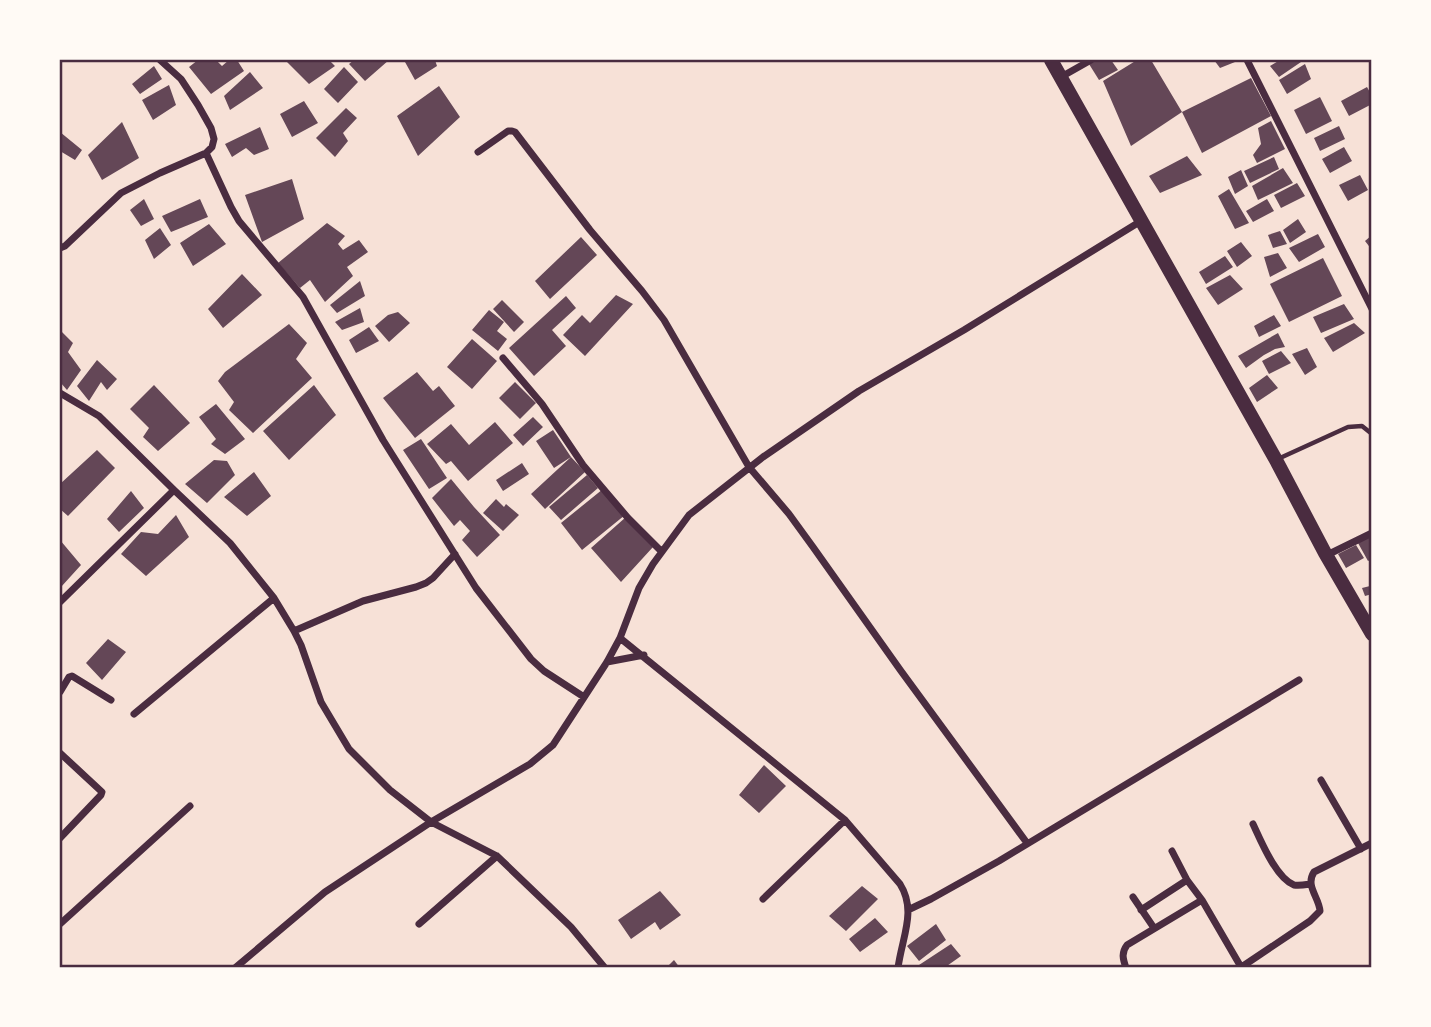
<svg xmlns="http://www.w3.org/2000/svg" width="1431" height="1027" font-family="Poppins,sans-serif">
<style>
.building{fill:#644757}
.lines{fill:none;stroke-linecap:round;stroke-linejoin:round}
.service{stroke:#4a2c40;stroke-width:4.5}
.minor{stroke:#4a2c40;stroke-width:7}
.secondary{stroke:#4a2c40;stroke-width:14}
.neatline{fill:none;stroke:#4a2c40;stroke-width:2.5}
</style>
<rect width="100%" height="100%" fill="#f7e1d7"/>
<path class="building" d="M198 60H216L222 66 229 60H237L244 71 211 94 189 67Z
M285 60H329L335 66 309 84Z
M354 60H389L365 81 349 64Z
M410 60H435L437 66 415 80 405 62Z
M1096 60H1111L1118 70 1099 80 1089 64Z
M1137 60H1151L1182 112 1251 78 1271 116 1202 153 1182 112 1131 146 1103 81Z
M1214 60H1240L1220 68Z
M1280 60H1298L1301 62 1279 77 1270 66Z
M1305 64 1311 79 1287 94 1279 80Z
M154 66 162 79 140 94 132 84Z
M344 67 358 82 338 103 324 89Z
M250 72 263 88 230 110 224 96Z
M169 85 176 105 153 120 142 100Z
M439 86 460 117 418 156 397 116Z
M1367 87 1372 96V104L1349 116 1341 101Z
M1320 97 1332 121 1306 134 1294 110Z
M304 101 318 123 292 137 280 114Z
M346 108 357 118 343 133 348 141 335 157 316 138Z
M1271 121 1285 149 1257 163 1253 155 1261 144 1258 128Z
M122 122 139 158 102 180 88 155Z
M1339 126 1345 139 1320 151 1314 138Z
M260 127 269 149 254 155 246 148 232 157 225 144Z
M60 132 82 150 75 160 60 151Z
M1344 147 1352 161 1330 173 1322 159Z
M1187 156 1202 175 1160 193 1149 176Z
M1274 157 1279 169 1250 183 1244 171Z
M1283 168 1293 183 1258 200 1252 186Z
M1241 170 1248 186 1235 194 1228 177Z
M1360 175 1368 190 1348 201 1339 185Z
M292 179 304 219 262 242 245 195Z
M1297 183 1305 196 1281 208 1274 195Z
M1229 189 1249 223 1235 229 1218 196Z
M144 199 154 219 141 226 130 210Z
M200 199 208 217 171 232 162 216Z
M1267 199 1274 211 1253 222 1246 211Z
M1298 219 1306 232 1290 243 1283 230Z
M327 223 345 236 338 244 343 250 359 240 368 252 347 267 353 276 325 302 310 280 300 288 278 263Z
M209 224 226 244 193 266 180 243Z
M160 228 171 245 154 259 145 240Z
M1280 231 1287 244 1273 248 1268 235Z
M1318 234 1325 247 1299 262 1289 248Z
M1372 235V250L1365 241Z
M581 237 597 255 550 299 535 281Z
M1241 242 1252 256 1237 267 1227 251Z
M1278 253 1287 268 1270 277 1264 257Z
M1225 256 1233 267 1206 284 1199 272Z
M1323 258 1342 296 1289 322 1270 284Z
M242 274 262 295 223 328 208 309Z
M1230 275 1243 289 1218 305 1206 288Z
M360 281 365 296 337 313 330 305Z
M616 295 633 304 585 356 563 335 582 315 590 323Z
M566 296 576 308 552 330 566 346 534 376 509 348Z
M502 300 524 322 514 332 493 309Z
M1344 304 1354 319 1321 333 1313 317Z
M360 308 364 322 342 330 335 322Z
M489 310 504 322 497 331 507 339 498 351 472 330Z
M398 312 410 323 389 342 375 326 388 315Z
M1274 315 1281 326 1259 337 1254 326Z
M1354 323 1365 333 1333 352 1324 338Z
M289 324 307 343 296 359 312 378 253 433 229 410 234 402 218 381 225 372Z
M369 327 379 341 356 353 349 340Z
M61 331 73 343 68 352 81 370 67 390 60 382Z
M1278 333 1285 347 1275 349 1264 355 1246 368 1238 356Z
M472 339 497 361 472 389 447 367Z
M1307 348 1317 367 1305 375 1292 354Z
M1281 351 1291 363 1269 374 1262 361Z
M97 360 117 379 107 390 101 382 89 401 77 386Z
M417 372 433 391 439 386 455 406 415 438 383 398Z
M1267 375 1278 388 1257 402 1249 388Z
M515 382 536 403 520 419 499 398Z
M154 385 190 423 158 451 143 437 149 428 130 409Z
M314 385 336 415 289 460 263 431Z
M216 404 245 439 225 454 211 444 216 439 199 417Z
M533 417 543 427 523 446 513 435Z
M495 422 513 443 468 481 451 461 446 464 427 444 451 424 469 445Z
M553 430 571 457 554 468 536 441Z
M421 439 447 478 429 489 403 450Z
M97 450 115 468 68 516 60 509V484Z
M571 457 585 472 545 509 531 494Z
M214 460 227 461 235 475 207 503 185 484Z
M522 463 529 474 503 491 496 480Z
M254 472 271 496 247 516 224 497Z
M587 475 598 488 561 520 549 507Z
M451 479 474 507 500 535 477 557 462 540 470 531 460 520 454 526 432 498Z
M603 489 625 515 582 550 561 523Z
M131 491 144 508 119 532 107 519Z
M496 499 504 507 506 504 519 515 503 531 483 513Z
M176 515 189 537 146 576 121 554 141 532 158 534Z
M626 517 653 547 621 582 591 548Z
M1372 535V559L1368 561 1358 543Z
M60 540 81 565 61 587 60 585Z
M1356 545 1364 558 1346 568 1338 554Z
M1370 586 1372 594 1365 596 1362 588Z
M108 639 126 652 102 680 86 663Z
M764 765 786 786 759 813 739 795Z
M862 886 878 899 846 931 829 916Z
M660 891 681 915 660 930 655 922 631 939 618 920Z
M875 918 888 932 860 952 849 939Z
M936 924 946 940 919 961 907 946Z
M951 944 961 956 944 968H921L919 965Z
M674 960 680 968H666Z"/>
<g class="lines">
<path class="service" d="M1280 458 1348 427 1362 426 1372 434"/>
<path class="minor" d="M1247 60 1372 309
M1061 77 1091 60
M478 152 508 131H512L515 132 590 230 642 291 664 320 749 467 789 514 813 547 901 671 1027 843
M206 153 231 207 239 221 303 297 383 440 476 588 531 659 544 671 584 697
M60 248 65 246 121 193 160 173 206 153 212 147 214 139 211 128 198 105 181 79 160 60
M503 358 542 404 583 465 628 518 661 551
M60 393 99 416 174 490 230 543 274 598 294 631 301 645 321 702 349 749 390 790 431 822 497 856 571 927 605 968
M1327 555 1372 533
M60 602 174 490
M294 631 363 601 416 587 426 583 433 578 455 554
M620 638 845 820 900 884C917 911 902 937 898 968
M607 662 644 655
M60 692 69 677 72 676 111 700
M134 714 274 598
M60 753 102 792 101 795 60 838
M1321 780 1361 849
M1253 824C1261 841 1276 878 1294 885 1299 886 1304 885 1310 884
M1172 851 1187 880 1202 900 1241 967
M1133 897 1154 928
M763 899 845 820
M910 909 931 899 999 861 1299 680
M1141 910 1187 880
M60 924 190 806
M419 924 497 856
M235 968 325 892 431 822 530 764 553 745 607 662 620 638 639 588 653 564 689 515 763 457 859 391 964 330 1141 221
M1126 968C1123 959 1121 953 1127 945L1202 900
M1240 968 1310 921 1320 911C1319 897 1305 886 1314 872L1372 843"/>
<path class="secondary" d="M1051 60 1276 460 1325 553 1372 634"/>
</g>
<rect width="1431" height="1027" fill="none" stroke="#fffaf5" stroke-width="122"/>
<rect x="61" y="61" width="1309" height="905" class="neatline"/>
</svg>
